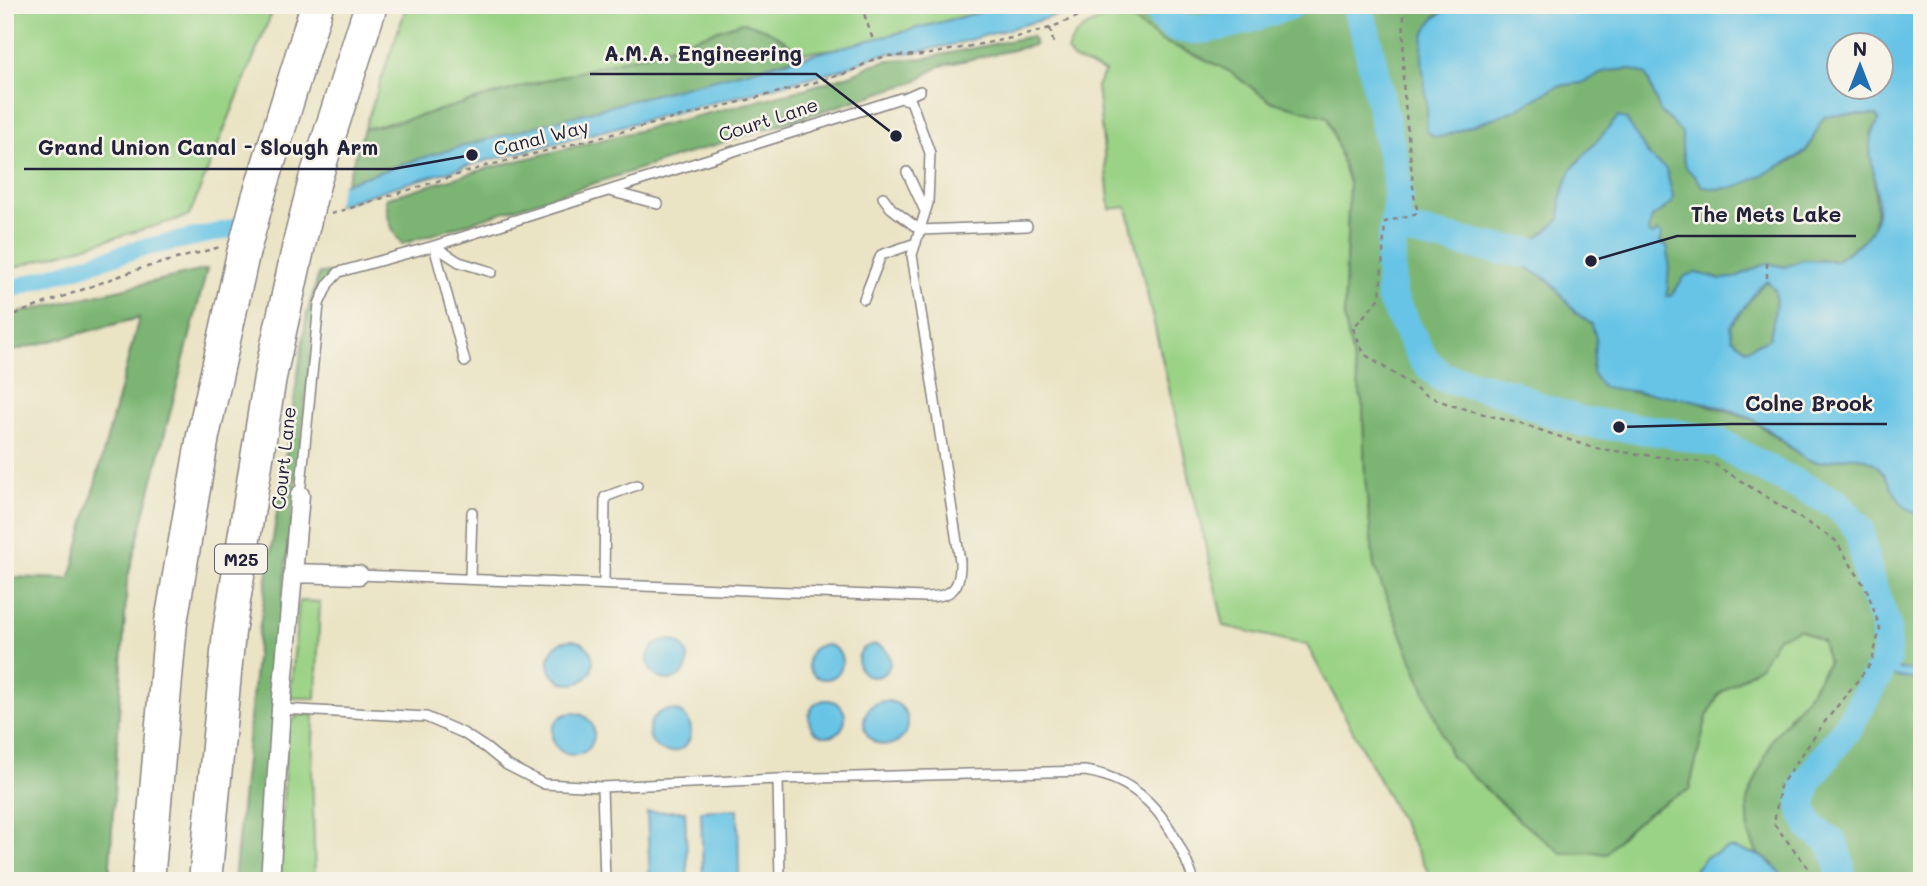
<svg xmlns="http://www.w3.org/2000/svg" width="1927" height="886" font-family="Mali,sans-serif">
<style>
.green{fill:#9bd386;stroke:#5e7a60;stroke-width:2}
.forest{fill:#7cb573;stroke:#4f6c57;stroke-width:2}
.water{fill:#68c4e6;stroke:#457390;stroke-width:2;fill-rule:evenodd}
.pier{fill:#eae3c4}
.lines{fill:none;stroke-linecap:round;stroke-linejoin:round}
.canal{stroke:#68c4e6;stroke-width:18}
.river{stroke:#68c4e6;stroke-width:30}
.service-casing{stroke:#868280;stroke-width:12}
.minor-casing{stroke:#868280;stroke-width:21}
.motorway-casing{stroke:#868280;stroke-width:35}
.path{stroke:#868280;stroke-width:2.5;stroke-dasharray:5 5;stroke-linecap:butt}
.service{stroke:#fff;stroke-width:9}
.minor{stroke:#fff;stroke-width:18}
.motorway{stroke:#fff;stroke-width:32}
.motorway-bridge-casing{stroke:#868280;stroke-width:35;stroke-linecap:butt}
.motorway-bridge{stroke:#fff;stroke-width:32}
.labels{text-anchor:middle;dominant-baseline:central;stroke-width:5;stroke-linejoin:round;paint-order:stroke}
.shield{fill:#f7f3e8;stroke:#62616f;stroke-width:2}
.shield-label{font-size:18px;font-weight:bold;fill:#22223b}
.street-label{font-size:19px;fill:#22223b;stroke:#f7f3e8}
.leader{fill:none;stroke:#22223b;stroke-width:2.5}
.callout-dot{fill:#22223b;stroke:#f7f3e8;stroke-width:2.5}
.callout-label{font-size:21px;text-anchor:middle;font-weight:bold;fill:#22223b;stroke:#f7f3e8;stroke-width:5;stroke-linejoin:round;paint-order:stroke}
</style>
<rect width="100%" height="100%" fill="#f7f3e8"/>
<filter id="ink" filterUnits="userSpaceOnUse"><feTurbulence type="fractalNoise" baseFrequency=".0143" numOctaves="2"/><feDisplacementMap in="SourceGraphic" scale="14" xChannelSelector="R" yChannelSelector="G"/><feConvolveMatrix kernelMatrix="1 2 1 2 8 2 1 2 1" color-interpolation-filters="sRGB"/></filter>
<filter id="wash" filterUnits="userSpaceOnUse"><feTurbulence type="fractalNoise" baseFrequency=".00686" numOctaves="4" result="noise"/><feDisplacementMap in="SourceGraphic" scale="28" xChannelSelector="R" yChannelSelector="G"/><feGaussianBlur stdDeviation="1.57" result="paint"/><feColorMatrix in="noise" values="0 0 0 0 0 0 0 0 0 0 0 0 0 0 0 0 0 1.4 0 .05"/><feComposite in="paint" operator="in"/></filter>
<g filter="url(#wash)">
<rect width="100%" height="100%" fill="#eae3c4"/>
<path class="green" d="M5 5H275L189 216 5 270Z
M407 5H1009L835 49 799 53 780 37 742 22 654 52 521 87 412 118 364 129Z
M1122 13 1162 41 1196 55 1229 71 1270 101 1328 116 1349 183 1344 317 1363 407 1365 477 1374 566 1451 756 1520 821 1562 853 1592 852 1607 854C1624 828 1660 802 1689 790L1707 716 1719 694 1760 666 1778 637 1800 629 1822 641 1828 662 1810 693 1788 718 1749 835 1758 854 1729 848 1706 857 1685 881H1433L1307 645 1224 626 1127 207 1110 209 1097 86 1105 72 1073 59 1067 51C1076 25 1098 21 1122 13Z
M299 601 320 602 316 698H290Z
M302 714 314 715 312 772 315 881H280L286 731 295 718Z"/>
<path class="forest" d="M1120 5H1149L1156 24 1176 34 1207 33 1276 12 1307 5H1349L1355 11 1394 172 1395 197 1387 259 1388 296 1422 360 1441 379 1512 398 1541 412 1584 426 1667 435 1720 448 1837 509 1856 529 1868 581 1884 628 1883 660 1803 782 1798 807 1808 830 1831 846 1836 863 1837 881H1781L1782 876 1773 863 1758 854 1749 835 1747 800 1773 738 1810 693 1828 662 1822 641 1800 629 1778 637 1760 666 1719 694 1707 716 1689 790C1660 802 1624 828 1607 854L1592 852 1562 853 1520 821 1451 756 1374 566 1365 477 1363 407 1344 317 1349 183 1328 117 1270 101 1229 71 1196 55 1162 41 1122 13Z
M1180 5H1245L1242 10C1213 23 1202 30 1171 18L1172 13Z
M1360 5H1451L1452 8 1435 16 1425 92 1428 110 1427 131 1444 136 1515 110 1558 86 1581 83 1607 71 1629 69 1646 74 1660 111 1682 133C1682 144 1681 158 1687 168 1692 175 1698 178 1702 186 1727 180 1789 169 1806 151 1812 144 1817 127 1824 117L1837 115H1875L1879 120 1871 134 1876 209 1873 227 1863 240 1836 261 1803 260 1786 267 1767 263 1734 278 1721 279 1696 273 1685 276 1671 296 1667 297 1669 262 1667 245 1663 246 1657 232 1654 236 1648 233 1652 217 1665 209 1673 197 1666 169 1649 156 1626 119 1618 117 1571 170 1561 198V219L1533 242 1513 241 1501 245 1398 225 1402 198 1398 162 1371 39Z
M742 22C766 27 781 37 799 53L793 58 763 67 435 154 346 183 364 129 412 118 521 87 654 52Z
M1032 36 1035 45 940 66 914 82 402 244C390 229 387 217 386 198L485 169 797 91 853 74 871 65 889 60 926 58Z
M1397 233 1505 255 1550 281 1575 312 1592 324 1596 338 1592 372 1631 392 1679 396 1751 419 1807 460C1826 467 1846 451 1866 459 1885 466 1890 485 1900 501 1904 508 1915 512 1922 517V671L1913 672 1892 667 1889 661 1888 625 1872 577 1862 527 1839 501 1779 474 1721 440 1669 429 1585 419 1546 407 1512 391 1443 374 1426 357 1394 296 1392 261Z
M207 269 127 581 109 881H5V577L70 579 139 318 5 353V316Z
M319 273H331L321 289 317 301 282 599 277 725 265 881H234L258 638 307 314Z
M1767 281C1770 284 1773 287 1775 290 1778 297 1772 331 1769 339L1746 349 1732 338 1730 326 1760 287Z
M1882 674 1922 680V881H1843L1842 864 1835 842 1812 826 1805 807 1809 784 1848 733Z"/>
<path class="water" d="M1009 5H1094L955 44 913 53H890L871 57 843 69 474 164 387 189 252 233 257 212 435 154 640 98Z
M1460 5H1730L1754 9 1780 5H1922V517C1915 512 1904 508 1900 501 1890 485 1885 466 1866 459 1846 451 1826 467 1807 460 1788 446 1770 428 1750 418 1705 397 1650 394 1602 387L1592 372 1596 338 1592 324 1575 312 1550 281 1505 255 1501 245 1513 241 1533 242 1560 219 1561 198 1571 170 1618 117 1626 119 1649 156 1666 169 1673 197 1672 203 1652 217 1648 233 1654 235 1657 231 1662 235 1660 242 1663 245H1667L1669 262 1667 296H1671L1685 276 1696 273 1721 279 1734 278 1767 263 1785 267 1803 260 1836 261C1848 252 1867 241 1873 227 1885 202 1870 171 1870 145 1870 135 1876 128 1879 119L1875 115H1837L1824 117C1817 127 1812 144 1805 151 1798 158 1789 161 1781 165 1756 178 1730 196 1702 186 1698 178 1692 175 1687 168 1681 158 1682 144 1682 133L1660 111 1646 74 1629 69 1607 71 1581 83 1558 86 1515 110 1444 136 1434 137 1427 131C1426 123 1428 116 1427 109 1426 66 1404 21 1460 5ZM1840 46H1882V88H1840ZM1767 281C1770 284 1773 286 1775 290 1778 297 1772 331 1769 339L1746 349 1732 338 1730 326 1759 287Z
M648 660a20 20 0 1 1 40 0a20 20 0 1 1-40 0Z
M549 662a22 22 0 1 1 44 0a22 22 0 1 1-44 0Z
M808 662a17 17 0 1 1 34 0a17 17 0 1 1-34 0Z
M858 661a16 16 0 1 1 32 0a16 16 0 1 1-32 0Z
M1886 660 1897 669 1922 671V680L1878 674Z
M809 718a18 18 0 1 1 36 0a18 18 0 1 1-36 0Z
M864 723a22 22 0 1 1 44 0a22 22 0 1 1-44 0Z
M649 731a21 21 0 1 1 42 0a21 21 0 1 1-42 0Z
M552 734a21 21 0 1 1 42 0a21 21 0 1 1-42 0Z
M738 809 739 881H703L701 811Z
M685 811 688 881H650L647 812Z
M1729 848C1754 853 1766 855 1783 876L1781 881H1685L1706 857Z"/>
<path class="pier" d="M343 181 335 210 253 236 256 209Z"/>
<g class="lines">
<path class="canal" d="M5 291 138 249 223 231 254 221"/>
<path class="river" d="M1157 5C1170 55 1257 13 1290 5
M1354 5 1357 8 1365 31 1396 172 1398 197 1390 262 1391 297 1423 359 1442 377 1511 394 1543 409 1583 422 1666 432 1720 443 1760 466 1837 504 1859 529 1869 579 1886 625V660L1849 725 1806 783 1802 807 1810 827 1833 843 1839 862 1841 881
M1394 228 1498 249 1542 254"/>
</g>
</g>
<g filter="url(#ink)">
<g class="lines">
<defs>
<path id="service" d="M904 98 920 91
M907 172 925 211
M609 191 658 204
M883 197 891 208 920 230 1027 226
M434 246 465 362
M434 246 459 262 492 272
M864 299 881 255 916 243
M300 495 319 304 328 284 339 272 434 246 901 98 911 101 930 153 928 203 912 255 960 561C961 590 951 597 924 597L359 575
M470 579 472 512
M604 583 605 497 637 485
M281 709 426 717 463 733 486 748 507 765 544 784 602 787
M778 779 780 881
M605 881 602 787 778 779 1085 771C1146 780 1175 827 1194 881"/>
<path id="minor" d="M293 573 359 575
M270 881 281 709 300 495"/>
<path id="motorway" d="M315 180 371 5
M258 198 317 5
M148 881 171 622 203 436 243 254
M205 881 229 632 270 377 300 240"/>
</defs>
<use href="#service" class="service-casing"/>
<use href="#minor" class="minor-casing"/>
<use href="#motorway" class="motorway-casing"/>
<path class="path" d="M861 5 873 40
M1404 5 1403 83 1414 196 1418 213 1385 222 1380 298 1353 328 1364 354 1428 396 1451 405 1528 426 1593 448 1714 464 1835 540 1867 590 1880 628 1872 662 1824 723 1780 786 1774 824 1813 874 1811 881
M1050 28 1054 45
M331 214 486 166 795 88 850 72 872 60 887 56 925 55 1022 36 1050 28 1105 5
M1767 263V281
M5 318 136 270 220 247"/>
<use href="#service" class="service"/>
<use href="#minor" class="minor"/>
<use href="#motorway" class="motorway"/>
<defs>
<path id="motorway-bridge" d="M300 240 315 180
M243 254 258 198"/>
</defs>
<use href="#motorway-bridge" class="motorway-bridge-casing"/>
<use href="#motorway-bridge" class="motorway-bridge"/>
</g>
</g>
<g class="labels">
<rect class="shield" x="215" y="544.5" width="52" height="29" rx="5"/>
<g class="shield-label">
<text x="241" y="559">M25</text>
</g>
<g class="street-label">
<text transform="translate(768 119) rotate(-18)">Court Lane</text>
<text transform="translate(541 137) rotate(-14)">Canal Way</text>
<text transform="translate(283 458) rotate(-84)">Court Lane</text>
</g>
</g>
<path class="leader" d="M896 136L816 74H590M472 155L393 169H24M1591 261L1677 236H1856M1619 427L1731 424H1887"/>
<g class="callout-dot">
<circle cx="896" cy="136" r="7"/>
<circle cx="472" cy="155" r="7"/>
<circle cx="1591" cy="261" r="7"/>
<circle cx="1619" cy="427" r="7"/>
</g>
<g class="callout-label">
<text x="703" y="61">A.M.A. Engineering</text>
<text x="208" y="155">Grand Union Canal - Slough Arm</text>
<text x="1766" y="222">The Mets Lake</text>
<text x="1809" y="411">Colne Brook</text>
</g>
<rect width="1927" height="886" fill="none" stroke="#f7f3e8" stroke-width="28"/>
<g transform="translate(1860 66)"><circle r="33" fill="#f7f3e8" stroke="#a29fa3" stroke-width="2"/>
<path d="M0-5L12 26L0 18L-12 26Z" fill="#1f6fb2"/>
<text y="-10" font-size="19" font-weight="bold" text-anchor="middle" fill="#22223b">N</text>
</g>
</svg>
